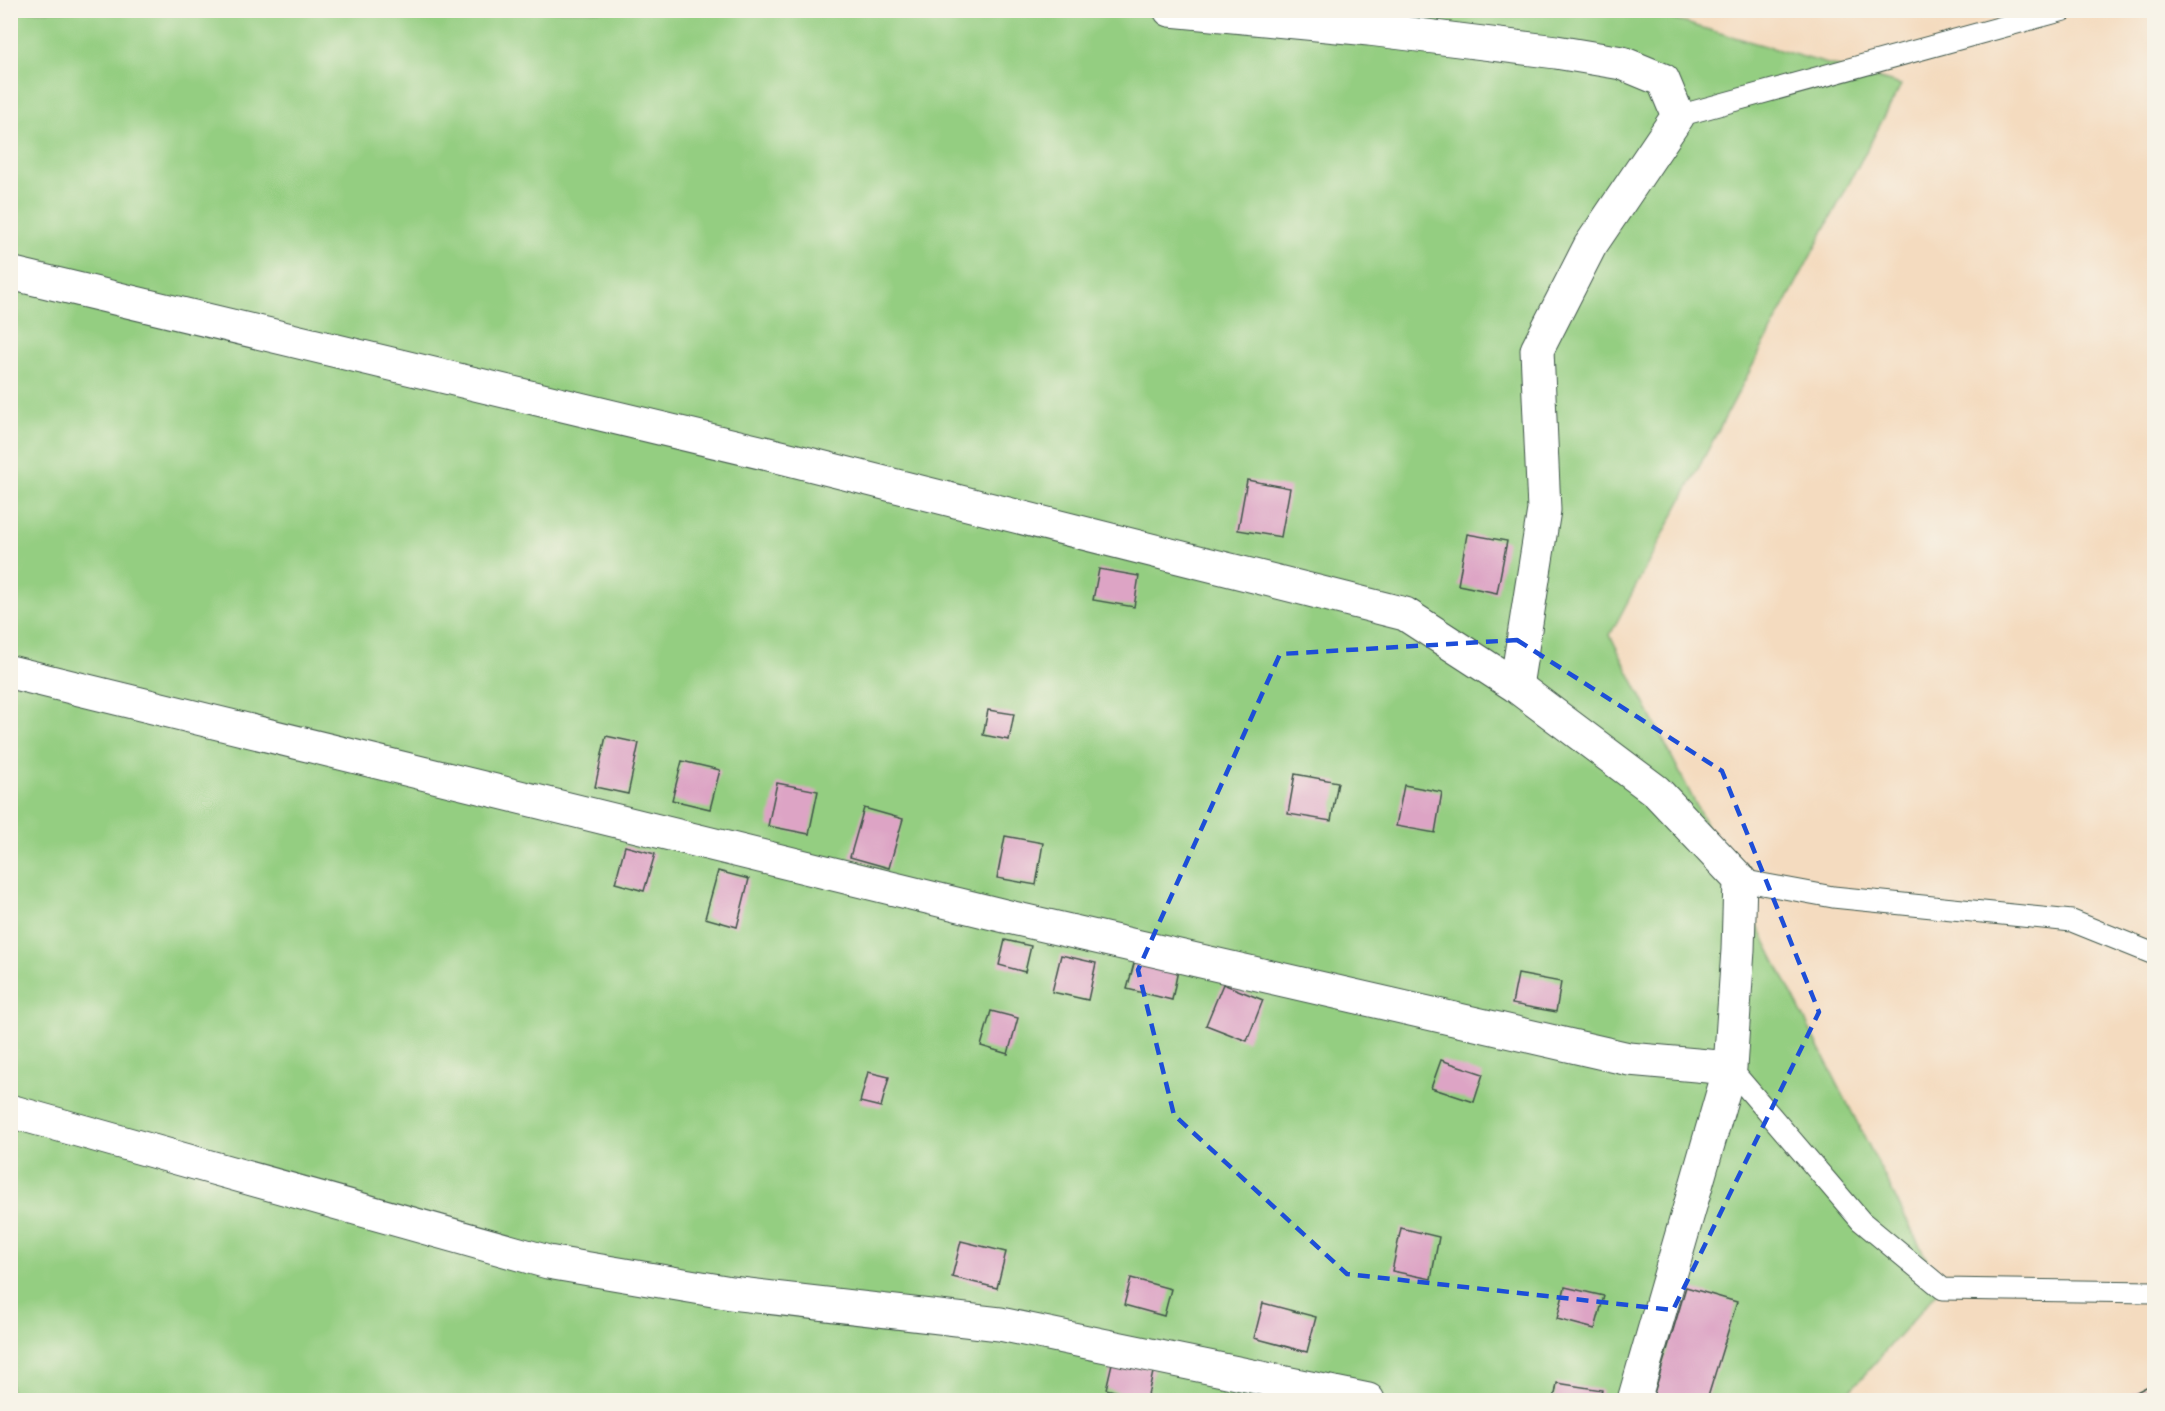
<svg xmlns="http://www.w3.org/2000/svg" width="2165" height="1411" font-family="'Old Standard TT',serif">
<style>
.green{fill:#94ce81;stroke:#5a865a;stroke-width:1.5}
.building{fill:#dda4c5}
.lines{fill:none;stroke-linecap:round;stroke-linejoin:round}
.service-casing{stroke:#3f5549;stroke-width:23}
.minor-casing{stroke:#3f5549;stroke-width:35}
.service{stroke:#fff;stroke-width:21}
.minor{stroke:#fff;stroke-width:33}
.marked{fill:none;stroke:#1d4ed8;stroke-width:4.5;stroke-dasharray:12 8;stroke-linejoin:round}
</style>
<rect width="100%" height="100%" fill="#f7f3e8"/>
<filter id="ink" filterUnits="userSpaceOnUse"><feTurbulence type="fractalNoise" baseFrequency=".0167" numOctaves="2"/><feDisplacementMap in="SourceGraphic" scale="12" xChannelSelector="R" yChannelSelector="G"/><feConvolveMatrix kernelMatrix="1 2 1 2 8 2 1 2 1" color-interpolation-filters="sRGB"/></filter>
<filter id="wash" filterUnits="userSpaceOnUse"><feTurbulence type="fractalNoise" baseFrequency=".008" numOctaves="4" result="noise"/><feDisplacementMap in="SourceGraphic" scale="24" xChannelSelector="R" yChannelSelector="G"/><feGaussianBlur stdDeviation="1.35" result="paint"/><feColorMatrix in="noise" values="0 0 0 0 0 0 0 0 0 0 0 0 0 0 0 0 0 1.4 0 .05"/><feComposite in="paint" operator="in"/></filter>
<g filter="url(#wash)">
<rect width="100%" height="100%" fill="#f4dbbf"/>
<path class="green" d="M1640 10 1901 85 1610 635 1941 1288 1842 1400H11L10 11Z"/>
<g id="blocks">
<path class="building" d="M1247 480 1290 488 1281 537 1238 530Z
M1467 534 1507 541 1497 593 1458 585Z
M1099 569 1139 576 1134 607 1093 600Z
M988 710 1014 714 1009 740 983 735Z
M606 736 639 743 628 794 595 787Z
M682 761 720 770 710 809 672 800Z
M1295 774 1338 782 1331 821 1288 814Z
M777 783 818 791 809 834 768 826Z
M1404 785 1442 792 1435 833 1396 826Z
M864 808 903 819 889 868 850 857Z
M1005 836 1043 843 1036 885 997 878Z
M625 846 655 854 644 891 615 883Z
M718 871 749 879 737 927 705 918Z
M1005 940 1031 946 1025 972 999 965Z
M1061 955 1096 963 1088 1000 1052 992Z
M1135 960 1178 970 1172 1000 1127 989Z
M1518 974 1561 982 1556 1012 1512 1004Z
M1223 984 1263 1000 1247 1041 1206 1025Z
M991 1011 1018 1018 1008 1054 981 1046Z
M1441 1060 1483 1074 1474 1102 1431 1088Z
M868 1072 889 1077 881 1107 860 1102Z
M1401 1228 1439 1237 1431 1279 1392 1271Z
M961 1241 1006 1252 997 1288 952 1277Z
M1131 1278 1171 1289 1164 1316 1124 1305Z
M1565 1287 1604 1296 1595 1329 1557 1319Z
M1686 1287 1737 1302 1707 1400H1652Z
M1263 1303 1316 1317 1307 1352 1254 1338Z
M1113 1359 1154 1368 1147 1399 1106 1389Z
M1557 1383 1602 1390 1600 1400H1554Z
M2154 1383V1400H2121Z"/>
</g>
</g>
<g filter="url(#ink)">
<use href="#blocks" fill-opacity="0" stroke="#3f5549" stroke-width="1.5"/>
<g class="lines">
<defs>
<path id="service" d="M1678 116 2064 10
M1740 880 1833 897 2072 921 2154 954
M1730 1068 1861 1221 1943 1289 2154 1292"/>
<path id="minor" d="M1170 10 1369 29 1556 52 1622 63 1663 80 1678 116 1590 246 1537 350 1544 510 1516 686
M10 273 785 458 1405 614 1516 686 1656 791 1740 880 1738 950 1730 1068 1634 1400
M10 672 1013 918 1629 1059 1730 1068
M10 1111 548 1262 731 1293 1000 1324 1368 1400"/>
</defs>
<use href="#service" class="service-casing"/>
<use href="#minor" class="minor-casing"/>
<use href="#service" class="service"/>
<use href="#minor" class="minor"/>
</g>
</g>
<path class="marked" d="M1517 640 1722 771 1819 1012 1673 1310 1347 1274 1174 1115 1138 970 1280 654Z"/>
<rect width="2165" height="1411" fill="none" stroke="#f7f3e8" stroke-width="36"/>
</svg>
